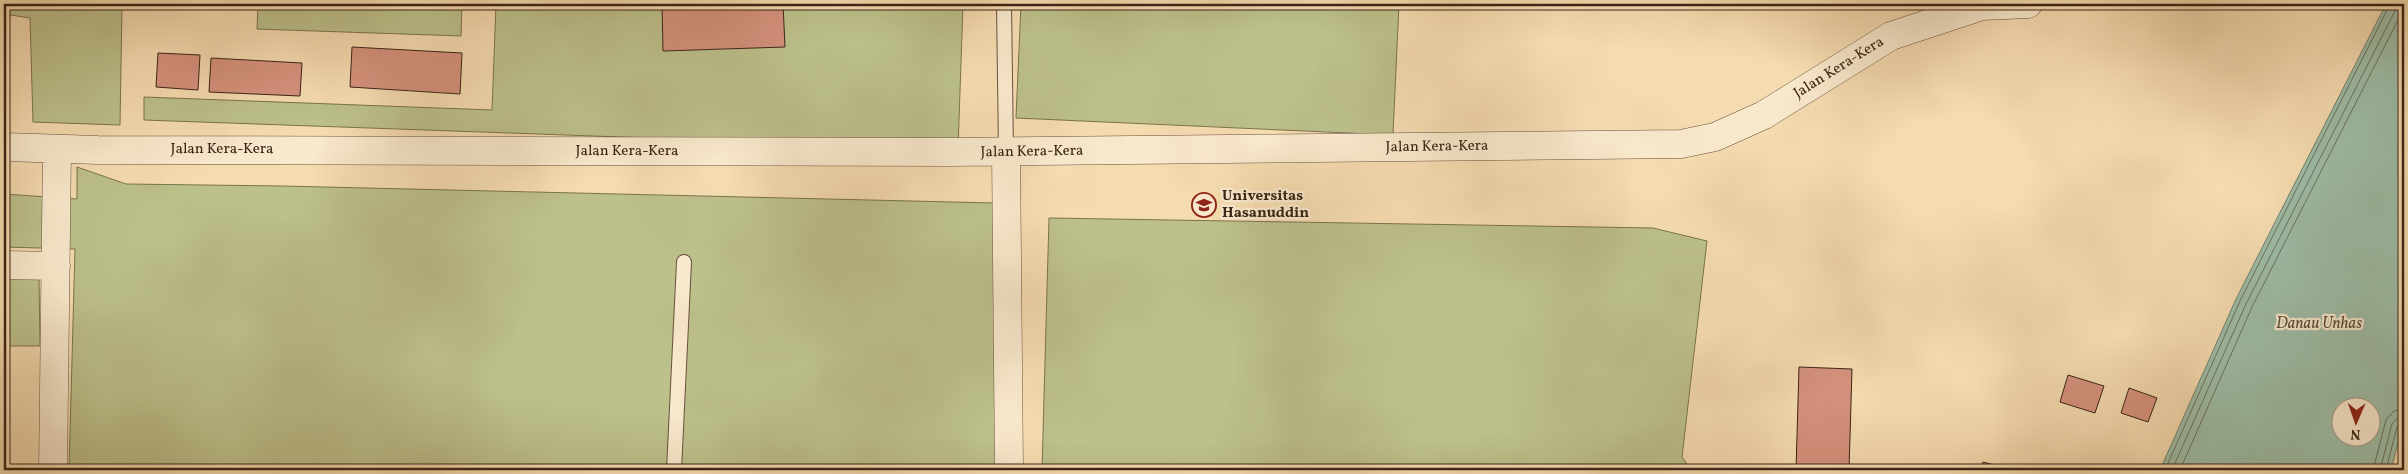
<svg xmlns="http://www.w3.org/2000/svg" width="2408" height="474" font-family="Vollkorn,serif">
<style>
.green{fill:#bcc08b;stroke:#7b7250}
.water{fill:#9dbca6;stroke:#75806c;fill-rule:evenodd}
.lines{fill:none;stroke-linecap:round;stroke-linejoin:round}
.shore{stroke:#6c705e;stroke-width:1}
.building{fill:#d5917d;stroke:#3a2516}
.lane-casing{stroke:#69523c;stroke-width:16}
.street-casing{stroke:#69523c;stroke-width:29}
.lane{stroke:#f8e8cc;stroke-width:14}
.street{stroke:#f8e8cc;stroke-width:28}
.labels{text-anchor:middle;dominant-baseline:central;stroke-width:4.5;stroke-linejoin:round;paint-order:stroke}
.street-label{font-size:15px;fill:#3a2516;stroke:#f8e8cc}
.poi-label{font-size:15px;font-weight:bold;fill:#3a2516;stroke:#f8e8cc;text-anchor:start}
.water-label{font-size:16px;font-style:italic;fill:#534b3a;stroke:#f8e8cc}
</style>
<rect width="100%" height="100%" fill="#f5dbb0"/>
<filter id="stains"><feTurbulence type="fractalNoise" baseFrequency=".004" numOctaves="4"/><feColorMatrix values="0 0 0 0 .2 0 0 0 0 .09 0 0 0 0 .02 0 0 0 .5 -.17"/></filter>
<radialGradient id="worn" r=".72"><stop offset=".6" stop-color="#630" stop-opacity="0"/><stop offset="1" stop-color="#630" stop-opacity=".3"/></radialGradient>
<path class="green" d="M4 4H122L120 125 33 122 30 18 4 14Z
M258 4H462L461 36 257 29Z
M496 4H963L958 149 144 120V97L492 110Z
M1021 4H1399L1393 135 1016 118Z
M77 167 126 184 282 186 995 203 998 470H69L75 249 4 247V194L77 199Z
M1049 218 1653 228 1707 241 1682 457 1691 470H1042Z
M4 276 39 277 40 346H4Z"/>
<path class="water" d="M2386 4H2404V420L2391 470H2160L2236 299ZM2340 406H2370V436H2340Z"/>
<g class="lines">
<path class="shore" d="M2165 470 2240 301 2390 4
M2172 470 2246 304 2395 11 2396 4
M2180 470 2252 307 2401 14 2404 4
M2373 470 2386 420 2394 411 2404 409
M2380 470 2392 424 2396 419 2404 417
M2386 470 2397 427 2404 423"/>
</g>
<path class="building" d="M662 4H783L785 47 663 51Z
M352 47 462 53 460 94 350 87Z
M158 53 200 55 198 90 156 87Z
M211 58 302 63 300 96 209 92Z
M1799 367 1852 369 1849 470H1796Z
M2068 375 2104 386 2095 413 2060 402Z
M2129 388 2157 398 2148 422 2121 413Z
M1983 462 2013 470H1980Z"/>
<g class="lines">
<defs>
<path id="lane" d="M1004 4 1006 152
M674 470 684 262"/>
<path id="street" d="M4 147 98 150 950 152 1681 144 1715 137 1764 115 1891 36 1982 6 2028 4
M1006 152 1009 470
M4 265 56 266
M53 470 57 149"/>
</defs>
<use href="#lane" class="lane-casing"/>
<use href="#street" class="street-casing"/>
<use href="#lane" class="lane"/>
<use href="#street" class="street"/>
</g>
<defs>
<symbol id="university-ring" viewBox="-11 -11 22 22"><circle r="9.5" fill="#f8e8cc" stroke="#8f2418" stroke-width="1.5"/><path d="M0-5L7-2L0 1L-7-2ZM-4 1L0 2.5L4 1V4Q0 6-4 4Z" fill="#8f2418"/></symbol>
</defs>
<g fill-rule="evenodd">
<use href="#university-ring" x="1190" y="191" width="28" height="28"/>
</g>
<g class="labels">
<g class="street-label">
<text transform="translate(1839 68) rotate(-32)">Jalan Kera-Kera</text>
<text transform="translate(1437 147) rotate(-1)">Jalan Kera-Kera</text>
<text x="222" y="149">Jalan Kera-Kera</text>
<text x="627" y="151">Jalan Kera-Kera</text>
<text transform="translate(1032 152) rotate(-1)">Jalan Kera-Kera</text>
</g>
<g class="poi-label">
<text x="1222" y="196">Universitas<tspan x="1222" dy="17">Hasanuddin</tspan></text>
</g>
<g class="water-label">
<text x="2319" y="324">Danau Unhas</text>
</g>
</g>
<rect width="2408" height="474" fill="none" stroke="#f5dbb0" stroke-width="20"/>
<rect x="5" y="5" width="2398" height="464" fill="none" stroke="#3a2516" stroke-width="2.5"/>
<rect x="10" y="10" width="2388" height="454" fill="none" stroke="#3a2516"/>
<g transform="translate(2356 422) rotate(182)"><circle r="24" fill="#f8e8cc" stroke="#ac9a83"/>
<path d="M0-4L9 19L0 12L-9 19Z" fill="#8f2418"/>
<text y="-8" font-size="14" font-weight="bold" text-anchor="middle" fill="#3a2516">N</text>
</g>
<rect width="100%" height="100%" filter="url(#stains)"/>
<rect width="100%" height="100%" fill="url(#worn)"/>
</svg>
